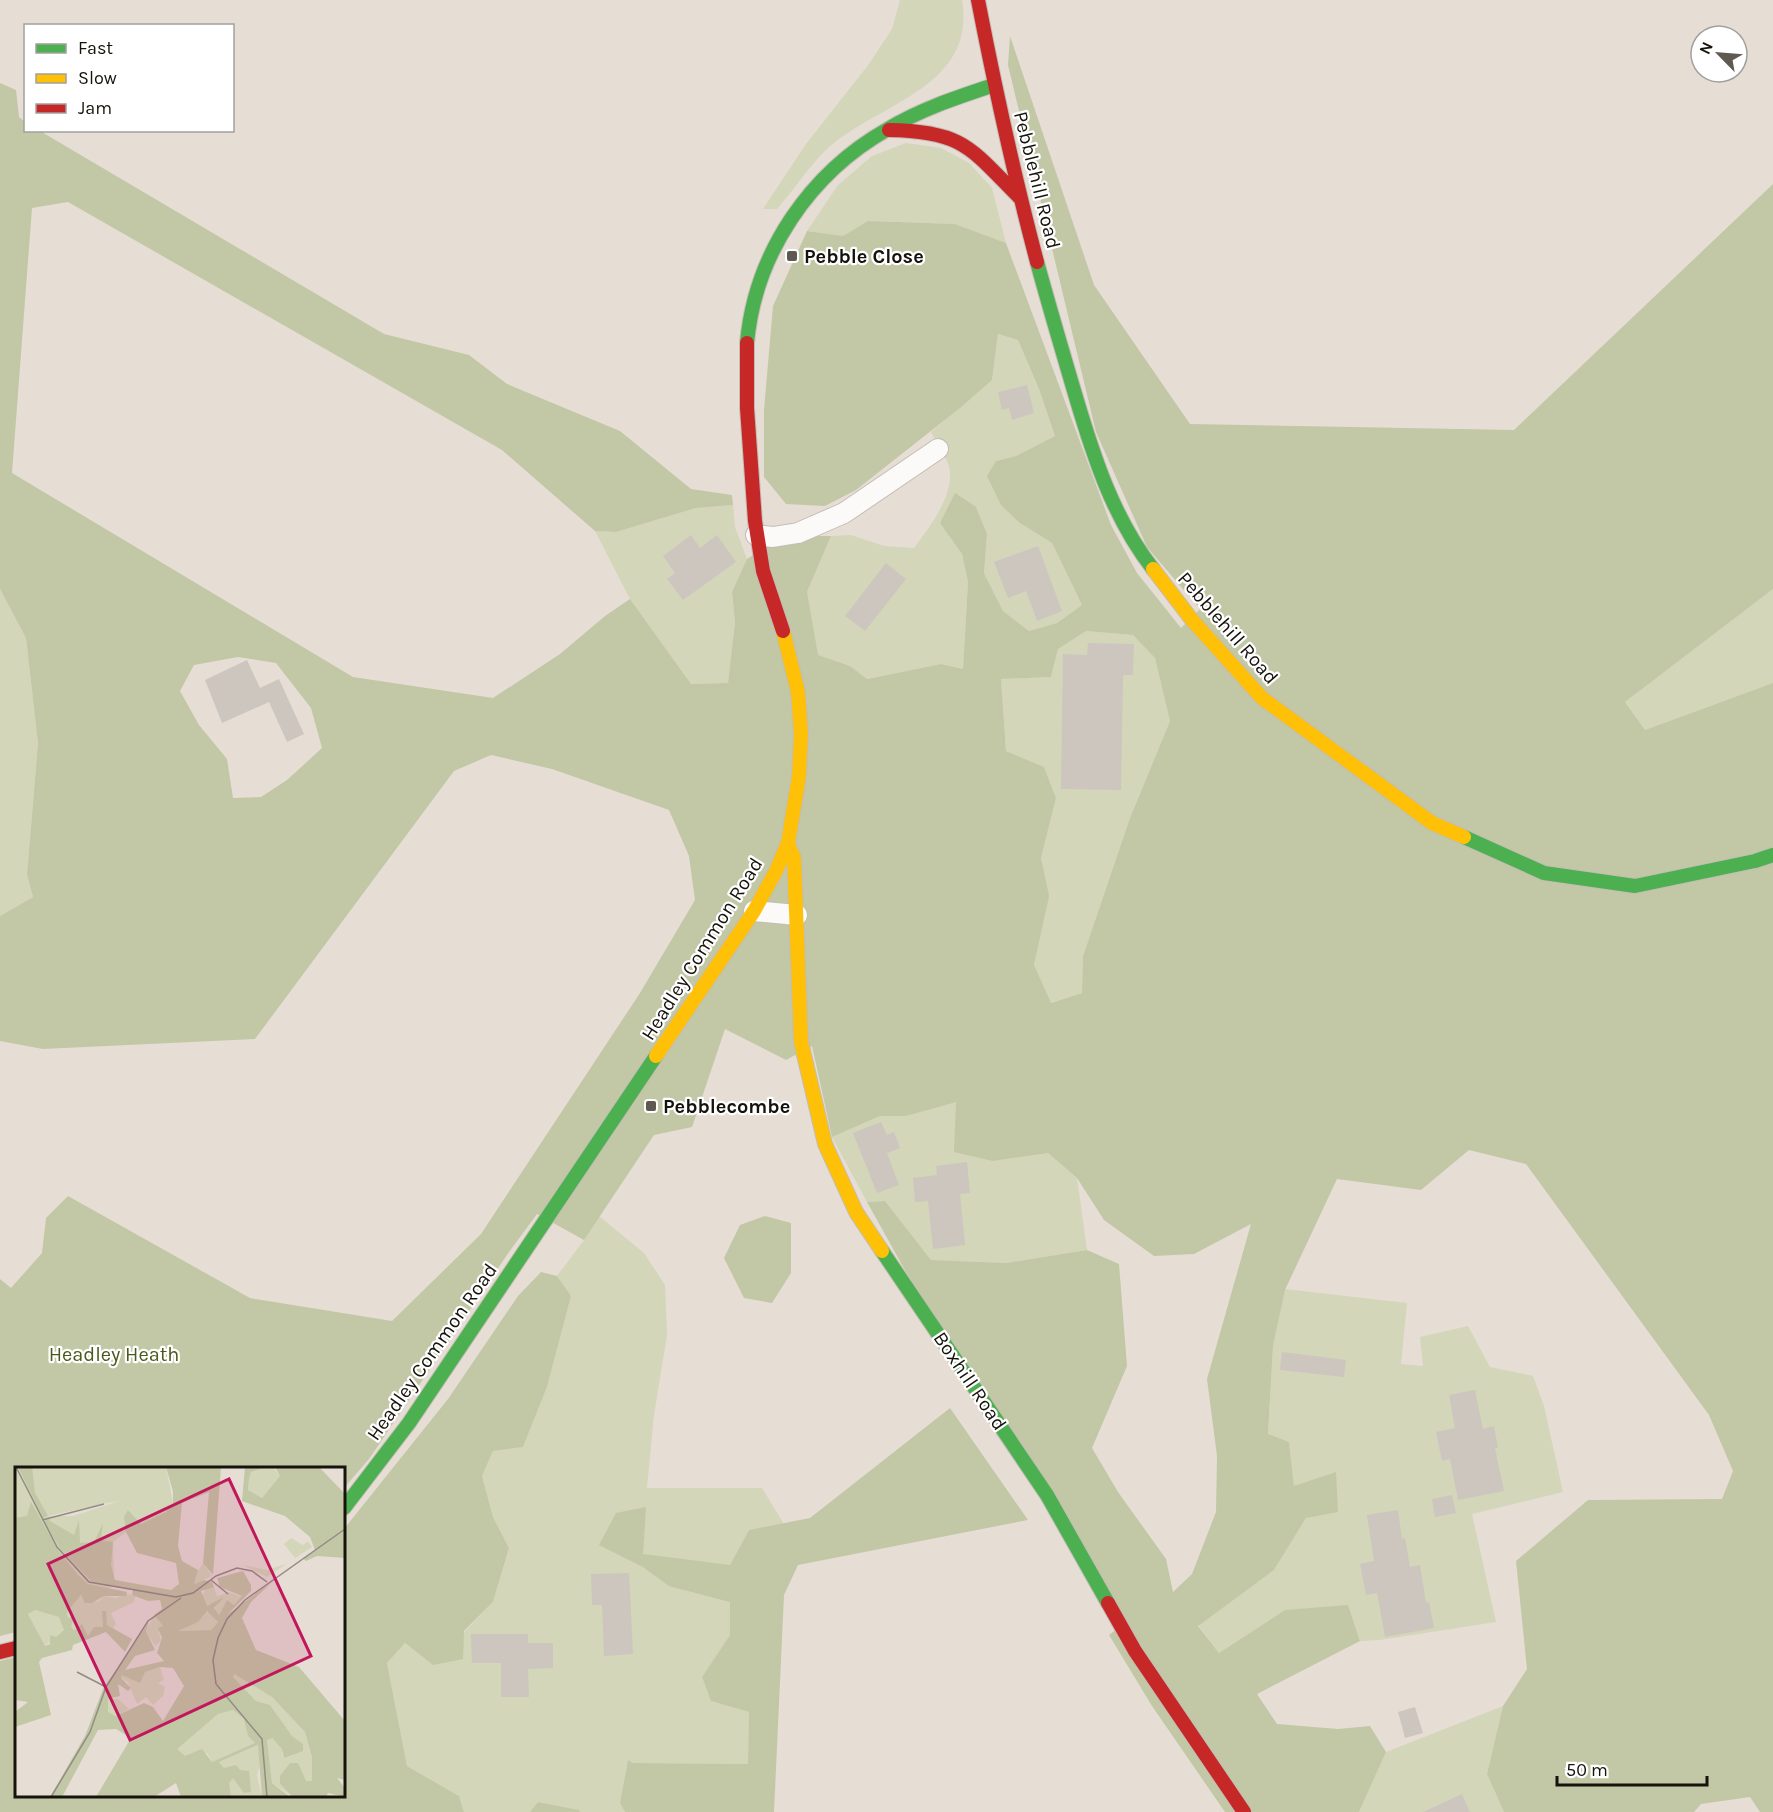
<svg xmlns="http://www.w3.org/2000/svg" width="1773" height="1812" font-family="Karla,sans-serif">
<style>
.green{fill:#d3d6b9}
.forest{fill:#c2c7a5;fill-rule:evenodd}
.building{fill:#ccc6bf}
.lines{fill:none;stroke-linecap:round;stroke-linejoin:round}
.street-casing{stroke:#c3bdb6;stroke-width:22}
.fast-casing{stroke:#c3bdb6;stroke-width:16}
.slow-casing{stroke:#c3bdb6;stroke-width:16}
.jam-casing{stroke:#c3bdb6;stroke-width:16}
.street{stroke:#fbfaf9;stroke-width:20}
.fast{stroke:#4caf50;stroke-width:14}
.slow{stroke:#ffc107;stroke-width:14}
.jam{stroke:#c62828;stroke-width:14}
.poi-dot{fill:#5f5952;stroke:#fff;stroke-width:2}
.labels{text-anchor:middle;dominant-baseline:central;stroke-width:4.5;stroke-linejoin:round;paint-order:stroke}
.street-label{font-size:20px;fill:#16120c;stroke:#fff}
.poi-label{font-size:20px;font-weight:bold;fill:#16120c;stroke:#fff;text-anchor:start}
.park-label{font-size:20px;fill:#4a581a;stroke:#fff}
.inset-road{fill:none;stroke:#938c85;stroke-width:1.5}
.view{fill:#c2185b;fill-opacity:0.15;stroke:#c2185b;stroke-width:3}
.inset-edge{fill:none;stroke:#16120c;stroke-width:3}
</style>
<rect width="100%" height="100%" fill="#e6ded5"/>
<path class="green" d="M900 0H962C977 90 874 103 824 152 807 169 793 191 777 209H763L806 144 869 64 892 29Z
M906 143 941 148 969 163 992 188 1006 243 955 224 869 221 843 236 807 231 838 185 872 156Z
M998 334 1018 340 1039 389 1055 436 1016 456 996 461 1020 523 1052 543 1082 605 1057 623 1029 631 1003 611 984 573 987 534 976 507 940 522 962 554 968 582 963 669 941 664 867 679 850 666 817 655 807 592 831 536 851 535 884 546 914 548C930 526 952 499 950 471 949 460 936 442 931 432L992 380Z
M733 505 735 527 747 559 732 593 735 622 728 683 691 684 630 599 595 531 616 532 696 508Z
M0 589 26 638 38 743 27 875 33 897 0 916Z
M1773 589V683L1645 730 1625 702Z
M1086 631 1133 635 1155 658 1170 721 1130 818 1083 956 1082 993 1050 1003 1034 965 1048 896 1041 858 1056 798 1044 767 1006 751 1001 679 1051 677 1058 649Z
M956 1101 993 1161 1048 1153 1077 1178 1087 1250 1006 1263 931 1260 885 1201 867 1202 832 1137 880 1116H906Z
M599 1216 644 1253 665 1285 667 1335 654 1415 647 1488H762L784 1524 749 1530 730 1565V1635L702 1677 711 1701 749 1712 748 1764 633 1763 628 1760 620 1803 625 1812H580L579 1810 538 1802 530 1812H464L459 1796 407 1766 387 1663 405 1643 433 1665 493 1602 509 1548 493 1517 482 1476 493 1451 523 1447 547 1387 571 1296 557 1276 584 1240Z
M1285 1289 1407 1303 1401 1364 1423 1366 1420 1337 1468 1326 1490 1367 1533 1376 1544 1406 1563 1492 1472 1514 1496 1622 1380 1640 1360 1641 1348 1606 1285 1610 1219 1653 1198 1625 1274 1570 1306 1518 1294 1486 1289 1442 1268 1435 1273 1346Z
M1503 1706 1487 1774 1504 1812H1359L1386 1752Z"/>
<path class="forest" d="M1010 36 1094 285 1190 424 1514 430 1773 184V589L1625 702 1645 730 1773 683V1812H1760L1750 1797 1701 1804 1694 1812H1504L1487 1774 1503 1706 1527 1669 1516 1561 1588 1500 1722 1499 1733 1471 1709 1415 1526 1164 1469 1150 1421 1190 1337 1179 1285 1290 1273 1346 1268 1434 1289 1442 1294 1486 1336 1472 1338 1512 1306 1518 1274 1570 1198 1626 1219 1653 1285 1610 1348 1605 1360 1641 1257 1694 1277 1724 1338 1729 1370 1726 1386 1752 1359 1812H1225L1152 1706 1109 1635 1126 1622 906 1272 867 1202 885 1201 931 1260 1006 1263 1087 1250 1119 1264 1127 1366 1092 1448 1118 1492 1166 1559 1173 1592 1192 1574 1216 1512 1217 1456 1207 1379 1251 1224 1194 1254 1154 1256 1104 1220 1077 1178 1048 1153 993 1161 954 1152 956 1102 906 1116H880L832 1137 812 1046 786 1060 725 1029 692 1127 654 1135 584 1240 537 1214 509 1252 369 1459 344 1488V1468H16V1632L0 1636V1279L11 1288 42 1253 46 1218 68 1196 250 1298 392 1321 481 1234 640 993 695 900 689 856 669 810 552 769 491 755 454 771 255 1039 43 1049 0 1041V916L33 897 27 875 38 743 26 638 0 589V83L16 90 19 117 25 122 26 130 40 131 384 334 469 355 507 384 620 431 691 489 732 495 733 505 696 508 616 532 595 531 502 450 68 202 32 208 12 473 353 677 493 698 560 654 605 616 630 599 691 684 728 683 735 622 732 592 747 559 784 536H831L807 592 818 655 850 666 867 679 941 664 963 669 968 582 962 554 940 523 955 493 976 507 987 534 984 573 1003 611 1029 631 1057 623 1082 605 1052 543 1020 523 1001 505 987 476 996 461 1016 456 1055 436 1039 389 1018 340 998 334 992 380 960 408 856 490 825 506 786 504 764 477V410L773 306 807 231 843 236 868 221 955 224 1006 243 1111 525 1137 573 1181 628 1200 609 1147 547 1096 432 1008 65ZM1086 631 1133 635 1155 658 1170 721 1130 818 1083 956 1082 993 1051 1003 1034 965 1049 896 1041 858 1056 798 1044 767 1006 751 1001 679 1051 677 1058 649ZM238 657 276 663 311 708 322 748 287 780 261 797 233 798 227 759 199 725 180 691 194 665Z
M765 1216 791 1223V1273L772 1303 744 1298 724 1258 740 1225Z
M541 1272 557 1276 571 1296 547 1387 523 1447 493 1451 482 1476 493 1517 509 1548 493 1602 464 1631 463 1659 433 1665 405 1643 387 1663 407 1766 459 1796 464 1812H0V1661L16 1657V1796H344V1529L448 1399 518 1296Z
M950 1408 1028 1520 798 1565 784 1595 774 1812H625L620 1803 628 1760 633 1763 748 1764 749 1712 711 1701 702 1677 730 1635V1602L669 1586 643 1567 599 1545 616 1513 646 1507 643 1554 730 1565 749 1530 810 1518Z
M538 1802 579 1810 580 1812H530Z"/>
<path class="building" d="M1027 385 1034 413 1012 420 1009 408 1002 410 998 392Z
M691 535 700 548 717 535 736 562 683 600 667 579 675 573 663 556Z
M1038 546 1062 611 1037 621 1026 591 1008 598 994 562Z
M886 563 906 579 865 631 845 616Z
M1088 643 1134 644 1133 675H1123L1121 790 1061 789 1063 654 1087 655Z
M247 660 260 688 279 679 304 734 287 742 269 702 222 723 205 680Z
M881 1122 887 1135 894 1132 900 1148 887 1153 899 1185 877 1193 853 1133Z
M967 1162 970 1193 960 1194 965 1245 933 1249 928 1201 915 1202 913 1178 937 1175 936 1166Z
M1282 1352 1346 1360 1344 1377 1280 1370Z
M1475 1390 1483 1429 1494 1426 1498 1448H1495L1504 1491 1458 1500 1450 1459 1442 1461 1436 1432 1455 1428 1449 1395Z
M1452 1495 1456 1513 1435 1517 1432 1499Z
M1398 1510 1402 1539 1405 1538 1410 1567 1420 1565 1426 1603 1429 1602 1434 1628 1385 1637 1377 1593 1366 1595 1360 1564 1374 1561 1367 1515Z
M629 1573 633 1654 604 1656 602 1605H592L591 1574Z
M471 1634H528V1643H553V1668L528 1669 529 1697H501V1663H472Z
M1415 1707 1423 1733 1405 1738 1398 1712Z
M1462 1794 1470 1812H1423Z"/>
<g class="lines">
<defs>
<path id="street" d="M756 535 773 537 798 533 844 513 938 449
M754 911 797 915"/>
<path id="fast" d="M1037 262C1049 306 1062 350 1075 394 1093 455 1113 518 1153 569
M747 343C755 253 810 173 888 129 921 109 958 97 994 85
M1464 837 1544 873 1635 886 1755 861 1773 855
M882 1251 1047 1495 1108 1603
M344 1508 409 1423 656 1056"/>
<path id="slow" d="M1153 569 1192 620 1262 698 1432 823 1464 837
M788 844 794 858 801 1042 825 1144 856 1212 882 1251
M656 1056 754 911 776 871 788 843 799 776 801 734 798 692 783 631"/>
<path id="jam" d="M978 0C995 88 1014 175 1037 262
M889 130C964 131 971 149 1020 198
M747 343V408L755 521 763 571 783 631
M1108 1603 1135 1651 1244 1812
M0 1652 16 1648"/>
</defs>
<use href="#street" class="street-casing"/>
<use href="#fast" class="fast-casing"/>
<use href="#slow" class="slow-casing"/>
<use href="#jam" class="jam-casing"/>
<use href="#street" class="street"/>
<use href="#fast" class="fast"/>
<use href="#slow" class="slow"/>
<use href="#jam" class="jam"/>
</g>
<g class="poi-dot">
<rect x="786" y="250" width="12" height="12" rx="3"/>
<rect x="645" y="1100" width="12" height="12" rx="3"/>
</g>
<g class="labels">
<g class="street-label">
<text transform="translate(1037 180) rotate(76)">Pebblehill Road</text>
<text transform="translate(1228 628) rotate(49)">Pebblehill Road</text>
<text transform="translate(702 949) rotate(-58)">Headley Common Road</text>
<text transform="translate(432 1352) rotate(-55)">Headley Common Road</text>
<text transform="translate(970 1381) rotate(56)">Boxhill Road</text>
</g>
<g class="poi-label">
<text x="804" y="256">Pebble Close</text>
<text x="663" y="1106">Pebblecombe</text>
</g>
<g class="park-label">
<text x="114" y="1354">Headley Heath</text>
</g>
</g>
<g transform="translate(15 1467)">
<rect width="330" height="330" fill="#e6ded5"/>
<path d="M0 0H151L158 36 151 45 126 57 113 43 111 65 98 75 99 109 95 122 73 117 0 149ZM104 34 58 49H33L88 37ZM251 0H258L265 9 247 31 233 23 234 12 236 5ZM276 71 288 78 293 74 297 80 280 91 269 77ZM188 96 197 109 179 117 178 113ZM271 97 252 110 228 98 252 103ZM192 120H199L202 129 214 125 227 130 219 138 215 135 209 138 204 148 199 144 203 134 192 139 186 130ZM112 127 120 129 119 135 96 146 101 157 98 161 92 158 73 169 63 158 59 163 55 160 52 145 66 128 73 134 83 135 89 129 101 131ZM20 143 45 150 49 163 30 179 13 147ZM193 144 203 155 196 163 163 164ZM139 148 148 159 144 165 146 174 140 179 131 164ZM145 200 149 213 143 216 150 220 148 229 138 238 131 230 122 237 113 215 106 211 107 207 123 213 130 205ZM219 207 257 230 290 265 297 290V314L265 317 278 330 257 316 252 272 256 270 267 282 268 291 288 277 277 269 255 238 241 234 217 210ZM93 232H103L114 242 101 249 92 245ZM218 243 229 252 241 276 197 295 192 286 170 289 161 282 203 247ZM243 278 247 293 242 308 247 330H216L209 301 204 295Z" fill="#d3d6b9" fill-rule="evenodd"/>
<path d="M3 0H17L20 26 33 49 28 51ZM151 0H206L198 108 188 96 194 25 167 36 163 79 167 94 183 103 179 117 189 113 197 115 199 120 186 124 192 139 209 130 199 141 204 148 212 133 219 138 227 129 205 120 202 111 228 104 236 118V124L213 147 257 115 236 135 227 151 241 183 284 200 330 254V313L322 311 330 321V330L313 326 311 330H278L265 317V309L275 296H283L291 314H297V290L290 265 257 230 219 207 218 210 241 234 255 238 277 269 288 277V284L269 291 267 282 257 271 252 273 257 316 275 330H247L243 278 204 295 209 301 221 298 225 303 234 304 236 325 229 326 218 311 214 316 216 330H166L161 316 139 330H81L116 271 101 262 83 263 47 330H35L70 269 88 222 134 155 131 164 140 183 120 189 110 203 149 194 142 186 147 171 143 161 148 159 139 148 147 142 145 133 133 134 117 128 118 123 76 114 46 83 29 55 33 50 35 54 59 68 64 53 65 76 79 75 88 56 86 73 98 75 96 98 100 113 156 123 164 117 161 96 122 86 111 65 109 50 113 43 126 57 151 45 158 36V24ZM192 144 203 155 196 163 163 164 183 155ZM145 200 158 201 169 219 148 254 138 240 129 236 101 249 93 245V232L105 229 103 217 113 224 116 221 106 211 107 208 125 216 130 205ZM218 243 229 252 233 269 240 276 197 295 187 282 170 289 162 282 203 247ZM230 0H251L236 5 234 12 233 23 247 31 265 9 260 0H304L330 27V91L302 89 291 94 288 91 300 83 295 70 270 49 227 34ZM16 35 43 83 63 108 73 117 112 125 111 129H89L77 136H70L66 128 52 145 53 151 59 150 56 160 59 163 67 157 73 169 79 160H88L87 144H91L92 158 117 172 110 185 91 165 58 178 57 183 27 191 24 195 36 248 0 260V245L13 235 0 233V51L12 49ZM20 143 44 150 49 163 41 170 35 168V177L30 179 13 147Z" fill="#c2c7a5" fill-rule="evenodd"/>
<path class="inset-road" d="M1 0 42 80 74 115 161 130 178 126 201 109 222 101 237 104 252 115M27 53 89 37M196 113 213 127M62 205 91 220M36 330 75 265 91 220 133 154 166 131M252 330 247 272 201 217 198 193 203 171 212 152 230 133 330 62"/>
<path class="view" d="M214 12 296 189 115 273 33 97Z"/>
<rect width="330" height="330" class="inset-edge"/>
</g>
<rect x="24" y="24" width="210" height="108" fill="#ffffff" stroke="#a2a09e" stroke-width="1.5"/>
<rect x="36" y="44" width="30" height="9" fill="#4caf50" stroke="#a2a09e" stroke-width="1.5"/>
<text x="78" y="54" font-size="18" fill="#16120c">Fast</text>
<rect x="36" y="74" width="30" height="9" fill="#ffc107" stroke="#a2a09e" stroke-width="1.5"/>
<text x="78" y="84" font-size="18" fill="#16120c">Slow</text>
<rect x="36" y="104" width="30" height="9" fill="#c62828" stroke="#a2a09e" stroke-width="1.5"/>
<text x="78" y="114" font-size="18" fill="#16120c">Jam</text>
<g transform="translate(1719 54) rotate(295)"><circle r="28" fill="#ffffff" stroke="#a2a09e" stroke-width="1.5"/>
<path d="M0-4.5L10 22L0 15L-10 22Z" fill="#5f5952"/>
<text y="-9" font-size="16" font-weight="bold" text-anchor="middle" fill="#16120c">N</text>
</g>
<path d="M1557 1776v9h150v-9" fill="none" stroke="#16120c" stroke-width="3"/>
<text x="1566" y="1776" font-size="18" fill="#16120c" stroke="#ffffff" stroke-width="4.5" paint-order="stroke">50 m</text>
</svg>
